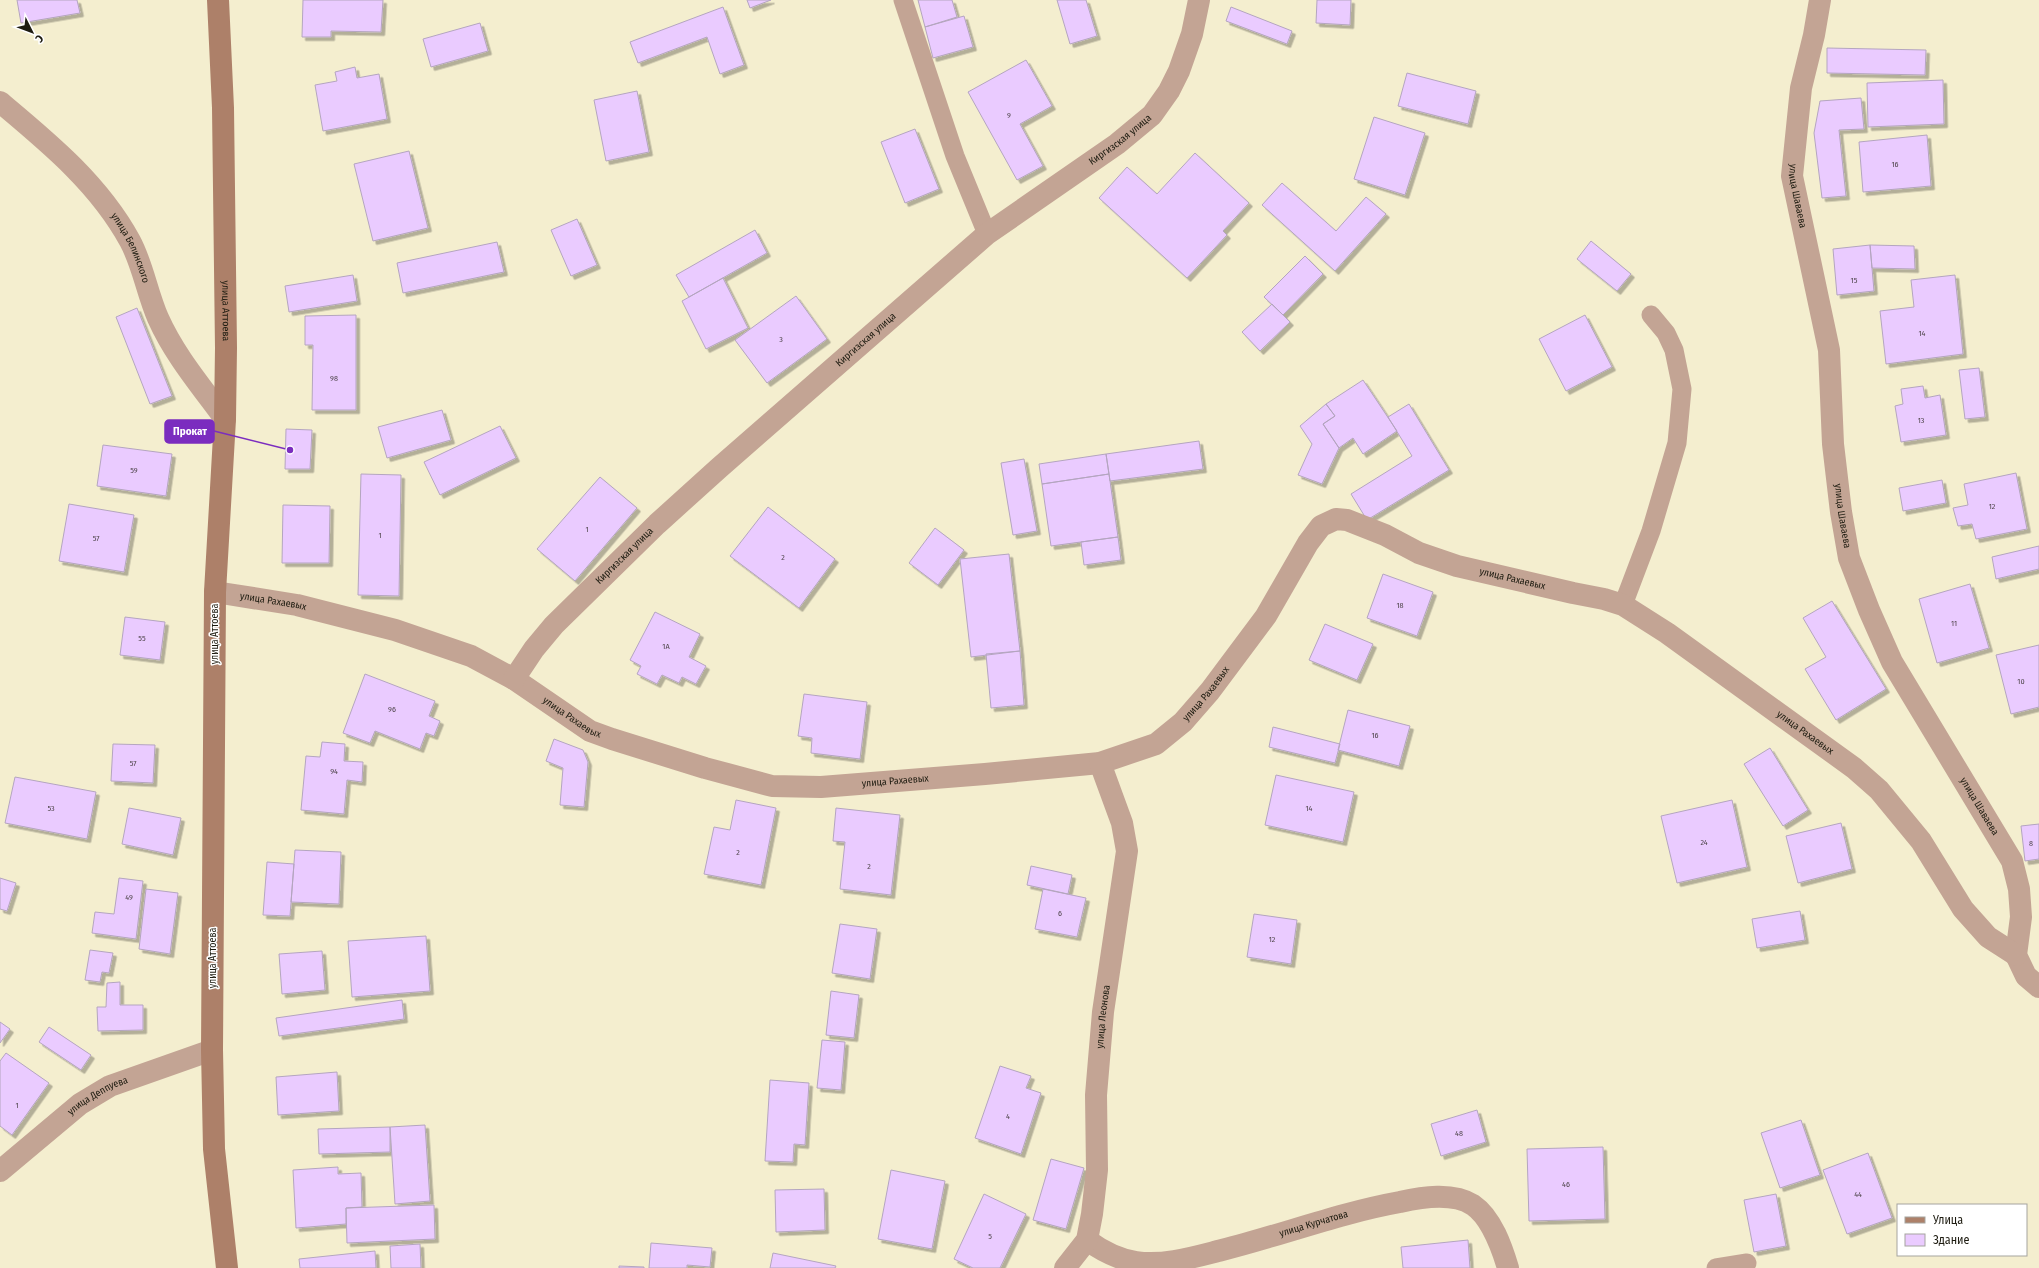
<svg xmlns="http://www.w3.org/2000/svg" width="2039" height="1268" font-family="'Fira Sans Condensed',sans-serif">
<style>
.building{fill:#eacbff;stroke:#b4a5bf;filter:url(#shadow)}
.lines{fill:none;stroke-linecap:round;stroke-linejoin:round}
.lane{stroke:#c3a494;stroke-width:19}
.street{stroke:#c3a494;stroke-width:22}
.secondary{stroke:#ad8069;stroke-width:22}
.labels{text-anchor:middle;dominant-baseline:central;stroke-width:3;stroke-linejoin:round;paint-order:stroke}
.number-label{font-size:8px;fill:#50474c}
.street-label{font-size:10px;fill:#1d1b10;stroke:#fff}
.leader{fill:none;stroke:#7b2cbf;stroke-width:1.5}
.callout-dot{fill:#7b2cbf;stroke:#fff;stroke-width:1.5}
.callout{fill:#7b2cbf;stroke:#7b2cbf;stroke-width:1.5}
.callout-label{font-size:11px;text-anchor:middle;font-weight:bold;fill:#fff}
</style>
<defs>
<filter id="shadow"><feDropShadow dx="3.5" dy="3.5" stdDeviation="0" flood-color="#0004"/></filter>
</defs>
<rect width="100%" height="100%" fill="#f4eecf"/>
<path class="building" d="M17 0H77L80 13 21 23Z
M303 0H383L381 32 331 31V37H302Z
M747 0H771L750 8Z
M918 0H952L957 17 925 27Z
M1057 0H1086L1097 36 1070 44Z
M1317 0H1351L1350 25 1316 23Z
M723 7 744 65 720 74 707 37 638 63 630 42Z
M1231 7 1292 31 1287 44 1226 21Z
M964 16 973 47 933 58 925 27Z
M480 23 488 51 431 67 423 39Z
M1827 48 1926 50 1925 75 1827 73Z
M1026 60 1052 106 1020 124 1043 166 1017 180 968 92Z
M355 67 357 78 379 74 387 119 323 131 315 85 337 81 335 72Z
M1407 73 1476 91 1468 124 1398 106Z
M1943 80 1944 124 1868 127 1867 83Z
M637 91 649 152 606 161 594 100Z
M1861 98 1864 129 1839 130 1846 196 1822 198 1814 133 1820 101Z
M1374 117 1425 133 1405 195 1354 179Z
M915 129 939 189 905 203 881 142Z
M1927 135 1931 186 1863 192 1859 142Z
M409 151 428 228 373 241 354 164Z
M1195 153 1249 203 1223 231 1227 235 1187 278 1099 198 1127 167 1157 194Z
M1282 183 1336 231 1366 197 1386 214 1335 271 1262 205Z
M577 219 597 265 571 276 551 230Z
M755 230 767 253 689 297 676 275Z
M1591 241 1631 274 1617 291 1577 259Z
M497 242 504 272 403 293 397 263Z
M1870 245 1914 246 1915 269 1872 268Z
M1870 245 1874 291 1837 295 1833 249Z
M1305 256 1323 274 1283 315 1264 297Z
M353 275 357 301 289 312 285 286Z
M1955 275 1963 354 1886 364 1880 311 1914 307 1911 280Z
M723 278 748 328 706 349 682 301Z
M796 296 827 339 767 383 735 340Z
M1272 304 1290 322 1260 351 1242 332Z
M137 308 172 396 150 404 116 317Z
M356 315V410H312L313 345H305V316Z
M1585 315 1612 367 1566 391 1539 339Z
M1979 368 1985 417 1965 419 1959 370Z
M1363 380 1397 431 1363 454 1353 438 1339 448 1323 424 1335 416 1326 404Z
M1923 386 1925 398 1940 395 1946 435 1901 442 1895 406 1903 404 1901 389Z
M1326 404 1335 416 1323 424 1339 448 1322 484 1298 475 1312 444 1300 426Z
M1409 404 1449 470 1367 520 1351 494 1412 456 1388 417Z
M442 410 451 440 387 458 378 427Z
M500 426 516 458 440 495 424 462Z
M286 429 312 430 310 469H285Z
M1199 441 1203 469 1110 481 1106 454Z
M103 445 172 454 166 496 97 486Z
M1106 454 1109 474 1042 484 1039 464Z
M1024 459 1037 531 1013 535 1001 463Z
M2016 473 2027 529 1976 539 1972 524 1958 526 1953 508 1968 505 1964 484Z
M361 474 401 475 399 596 358 595Z
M1109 474 1118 537 1051 546 1042 484Z
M600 477 637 508 575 581 537 549Z
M1942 480 1946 503 1903 511 1899 488Z
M69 504 134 515 124 572 59 561Z
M283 505 330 506 329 563H282Z
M768 507 835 559 799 608 730 556Z
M935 528 964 550 938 585 909 563Z
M1118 537 1121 560 1084 565 1081 542Z
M2039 546V569L1996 579 1992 557Z
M1009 554 1020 651 971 657 960 559Z
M1383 574 1433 592 1417 636 1367 618Z
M1970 584 1989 648 1937 663 1919 599Z
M1832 601 1886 689 1836 720 1805 669 1826 657 1803 618Z
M655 612 700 634 689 657 706 666 696 684 682 677 679 683 662 675 657 684 637 674 641 666 630 660Z
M125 617 165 622 160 660 120 655Z
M1325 624 1373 644 1357 680 1309 660Z
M2039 645V707L2011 714 1996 655Z
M1020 651 1024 705 991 708 986 654Z
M365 674 435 701 429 716 440 721 434 736 426 733 420 749 375 731 370 743 343 733Z
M804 694 867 702 860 759 811 753 812 738 798 736Z
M1348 710 1410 726 1399 766 1338 750Z
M1273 727 1340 744 1335 763 1269 747Z
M554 739 583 750 588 762 584 807 560 805 563 768 546 761Z
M322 742 345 744 344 761 363 762 362 782 347 780 344 814 301 810 306 756 320 757Z
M113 744 155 745 153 783 111 781Z
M1770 748 1808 810 1783 826 1744 764Z
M1276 775 1354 792 1343 842 1265 825Z
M15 777 96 792 87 839 5 823Z
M736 800 776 808 761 885 704 874 714 827 730 830Z
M1732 800 1747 867 1677 883 1661 816Z
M129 808 181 818 173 855 122 844Z
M836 808 900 815 891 895 840 889 845 842 833 841Z
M1841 823 1852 869 1798 883 1786 836Z
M2039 824V859L2025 861 2021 826Z
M295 850 341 852 339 904 291 902Z
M267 862 294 864 290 916 263 915Z
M1031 866 1072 875 1068 894 1027 885Z
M0 878 16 883 7 911 0 909Z
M119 878 143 881 136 939 92 933 95 912 114 914Z
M146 889 178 893 170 954 139 949Z
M1043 889 1086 898 1077 937 1035 929Z
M1800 911 1805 940 1757 948 1752 919Z
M1254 914 1297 920 1291 964 1247 957Z
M840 924 877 929 870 979 832 973Z
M426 936 430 991 352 997 348 941Z
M90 950 113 953 109 973 102 972 100 982 85 980Z
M322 951 325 990 282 994 279 954Z
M120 982V1005H143V1030L98 1031 97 1007H106L107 983Z
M831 991 859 995 854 1038 826 1035Z
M402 1000 404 1019 279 1036 276 1018Z
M0 1022 10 1029 0 1043Z
M49 1027 91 1055 81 1070 39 1042Z
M822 1040 845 1042 841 1090 817 1088Z
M6 1053 49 1083 12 1135 0 1126V1061Z
M1000 1066 1031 1076 1026 1088 1041 1093 1021 1154 975 1138Z
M337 1072 339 1111 278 1115 276 1077Z
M770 1080 809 1083 805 1145 794 1144 793 1162 765 1161Z
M1477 1110 1486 1142 1441 1156 1431 1124Z
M1801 1120 1820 1175 1780 1188 1761 1133Z
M425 1125 430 1201 395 1204 390 1127Z
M390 1127V1152L319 1154 318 1129Z
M1603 1147 1605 1219 1529 1221 1527 1149Z
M1868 1153 1892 1218 1847 1234 1823 1170Z
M1051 1159 1084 1168 1066 1229 1033 1220Z
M338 1167V1174L361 1173 362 1207 346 1208V1224L296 1228 293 1170Z
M891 1170 945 1181 932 1249 878 1239Z
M824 1189 825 1230 776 1232 775 1190Z
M984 1194 1026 1214 1000 1268H973L954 1259Z
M1776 1194 1786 1246 1754 1252 1744 1200Z
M434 1205 435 1239 347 1243 346 1208Z
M1468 1240 1470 1268H1403L1401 1247Z
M651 1243 712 1248 710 1267 687 1265V1268H649Z
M420 1244 421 1268H391L390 1246Z
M375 1251 376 1268H300L299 1259Z
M773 1253 836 1266 835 1268H770Z
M619 1266 644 1267V1268H619Z"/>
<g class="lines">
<path class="lane" d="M903 0 955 156 987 234
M1623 605 1651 531 1677 443 1682 389 1674 350 1666 333 1651 315
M1716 1268 1747 1263"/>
<g class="street">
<path id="s1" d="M1820 0 1814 35 1801 88 1792 176 1829 350 1833 444 1841 512 1849 558 1869 610 1892 662 2012 861 2019 889 2021 917 2016 955 2026 976 2039 987"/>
<path id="s2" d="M0 102C49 143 99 184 130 241 143 265 147 293 158 318 175 356 201 386 225 419"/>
<path id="s3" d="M215 592 297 605 395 630 471 656 514 679 590 731 612 739 705 768 772 786 821 787 985 774 1100 763 1156 744 1183 722 1210 691 1266 616 1308 543 1321 526 1336 519 1347 520 1385 535 1419 553 1457 566 1573 593 1604 599 1623 605 1667 633 1854 768 1879 790 1921 841 1963 909 1988 937 2016 955"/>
<path id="s4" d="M514 679 534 649 554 625 657 524 719 468 987 234 1117 144 1152 115 1169 91 1179 71 1192 34 1199 0"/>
<path id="s5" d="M0 1171 80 1104 110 1086 212 1050"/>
<path id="s6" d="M1087 1240C1102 1251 1117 1259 1136 1262 1165 1266 1194 1257 1222 1250 1282 1235 1339 1213 1400 1202 1422 1197 1453 1192 1473 1205 1492 1218 1502 1248 1508 1268"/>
<path id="s7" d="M1065 1268 1087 1240 1092 1214 1097 1170 1096 1095 1103 1012 1127 851 1122 823 1100 763"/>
</g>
<path class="secondary" id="s8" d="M218 0 223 108 226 348 225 419 215 592 212 1050 214 1149 227 1268"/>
</g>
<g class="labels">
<g class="number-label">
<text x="1009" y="115">9</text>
<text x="1895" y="164">16</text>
<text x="1854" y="280">15</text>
<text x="1922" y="333">14</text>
<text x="781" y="339">3</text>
<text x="334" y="378">98</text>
<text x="1921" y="420">13</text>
<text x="134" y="470">59</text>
<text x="1992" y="506">12</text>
<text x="587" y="529">1</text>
<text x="380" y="535">1</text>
<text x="96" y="538">57</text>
<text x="783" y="557">2</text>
<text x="1400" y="605">18</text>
<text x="1954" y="623">11</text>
<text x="142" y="638">55</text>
<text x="666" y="646">1А</text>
<text x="2021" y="681">10</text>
<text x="392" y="709">96</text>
<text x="1375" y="735">16</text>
<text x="133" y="763">57</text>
<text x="334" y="771">94</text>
<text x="51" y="808">53</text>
<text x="1309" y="808">14</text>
<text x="1704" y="842">24</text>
<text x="2031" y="843">8</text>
<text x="738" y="852">2</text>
<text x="869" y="866">2</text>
<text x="129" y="897">49</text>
<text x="1060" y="913">6</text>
<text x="1272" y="939">12</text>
<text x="17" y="1105">1</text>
<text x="1008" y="1116">4</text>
<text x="1459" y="1133">48</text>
<text x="1566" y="1184">46</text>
<text x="1858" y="1194">44</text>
<text x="990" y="1236">5</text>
</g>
<g class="street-label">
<text stroke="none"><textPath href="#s4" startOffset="814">Киргизская улица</textPath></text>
<text stroke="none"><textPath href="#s1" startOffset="199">улица Шаваева</textPath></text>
<text stroke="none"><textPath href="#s2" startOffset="198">улица Белинского</textPath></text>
<text stroke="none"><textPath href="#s8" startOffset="311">улица Аттоева</textPath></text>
<text stroke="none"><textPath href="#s4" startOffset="490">Киргизская улица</textPath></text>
<text stroke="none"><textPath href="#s1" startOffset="523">улица Шаваева</textPath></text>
<text stroke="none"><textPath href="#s4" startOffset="166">Киргизская улица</textPath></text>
<text stroke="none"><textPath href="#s3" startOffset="1463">улица Рахаевых</textPath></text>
<text stroke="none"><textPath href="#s3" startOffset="59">улица Рахаевых</textPath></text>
<text transform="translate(215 634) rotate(-90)">улица Аттоева</text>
<text stroke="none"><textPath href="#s3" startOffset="1055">улица Рахаевых</textPath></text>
<text stroke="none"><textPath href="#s3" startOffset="383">улица Рахаевых</textPath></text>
<text stroke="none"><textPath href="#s3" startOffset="1799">улица Рахаевых</textPath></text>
<text stroke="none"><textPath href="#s3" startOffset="719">улица Рахаевых</textPath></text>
<text stroke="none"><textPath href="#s1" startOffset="847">улица Шаваева</textPath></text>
<text transform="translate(213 958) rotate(-90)">улица Аттоева</text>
<text stroke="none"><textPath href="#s7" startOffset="260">улица Леонова</textPath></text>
<text stroke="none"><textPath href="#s5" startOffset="124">улица Деппуева</textPath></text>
<text stroke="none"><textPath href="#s6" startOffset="237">улица Курчатова</textPath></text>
</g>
</g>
<path class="leader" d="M290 450L214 431"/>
<circle class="callout-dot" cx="290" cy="450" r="4"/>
<rect class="callout" x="165" y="420" width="49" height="23" rx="4"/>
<g class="callout-label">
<text x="190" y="435">Прокат</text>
</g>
<rect x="1897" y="1204" width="130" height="52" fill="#ffffff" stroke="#a5a49f"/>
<rect x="1905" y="1217" width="20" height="6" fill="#ad8069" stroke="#a5a49f"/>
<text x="1933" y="1224" font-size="12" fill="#1d1b10">Улица</text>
<rect x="1905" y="1234" width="20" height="12" fill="#eacbff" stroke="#a5a49f"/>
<text x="1933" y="1244" font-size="12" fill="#1d1b10">Здание</text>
<g transform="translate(32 32) rotate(132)" stroke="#ffffff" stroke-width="3" paint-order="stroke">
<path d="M0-3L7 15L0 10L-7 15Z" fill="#1d1b10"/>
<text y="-6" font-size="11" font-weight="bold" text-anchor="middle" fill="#1d1b10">С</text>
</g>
</svg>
